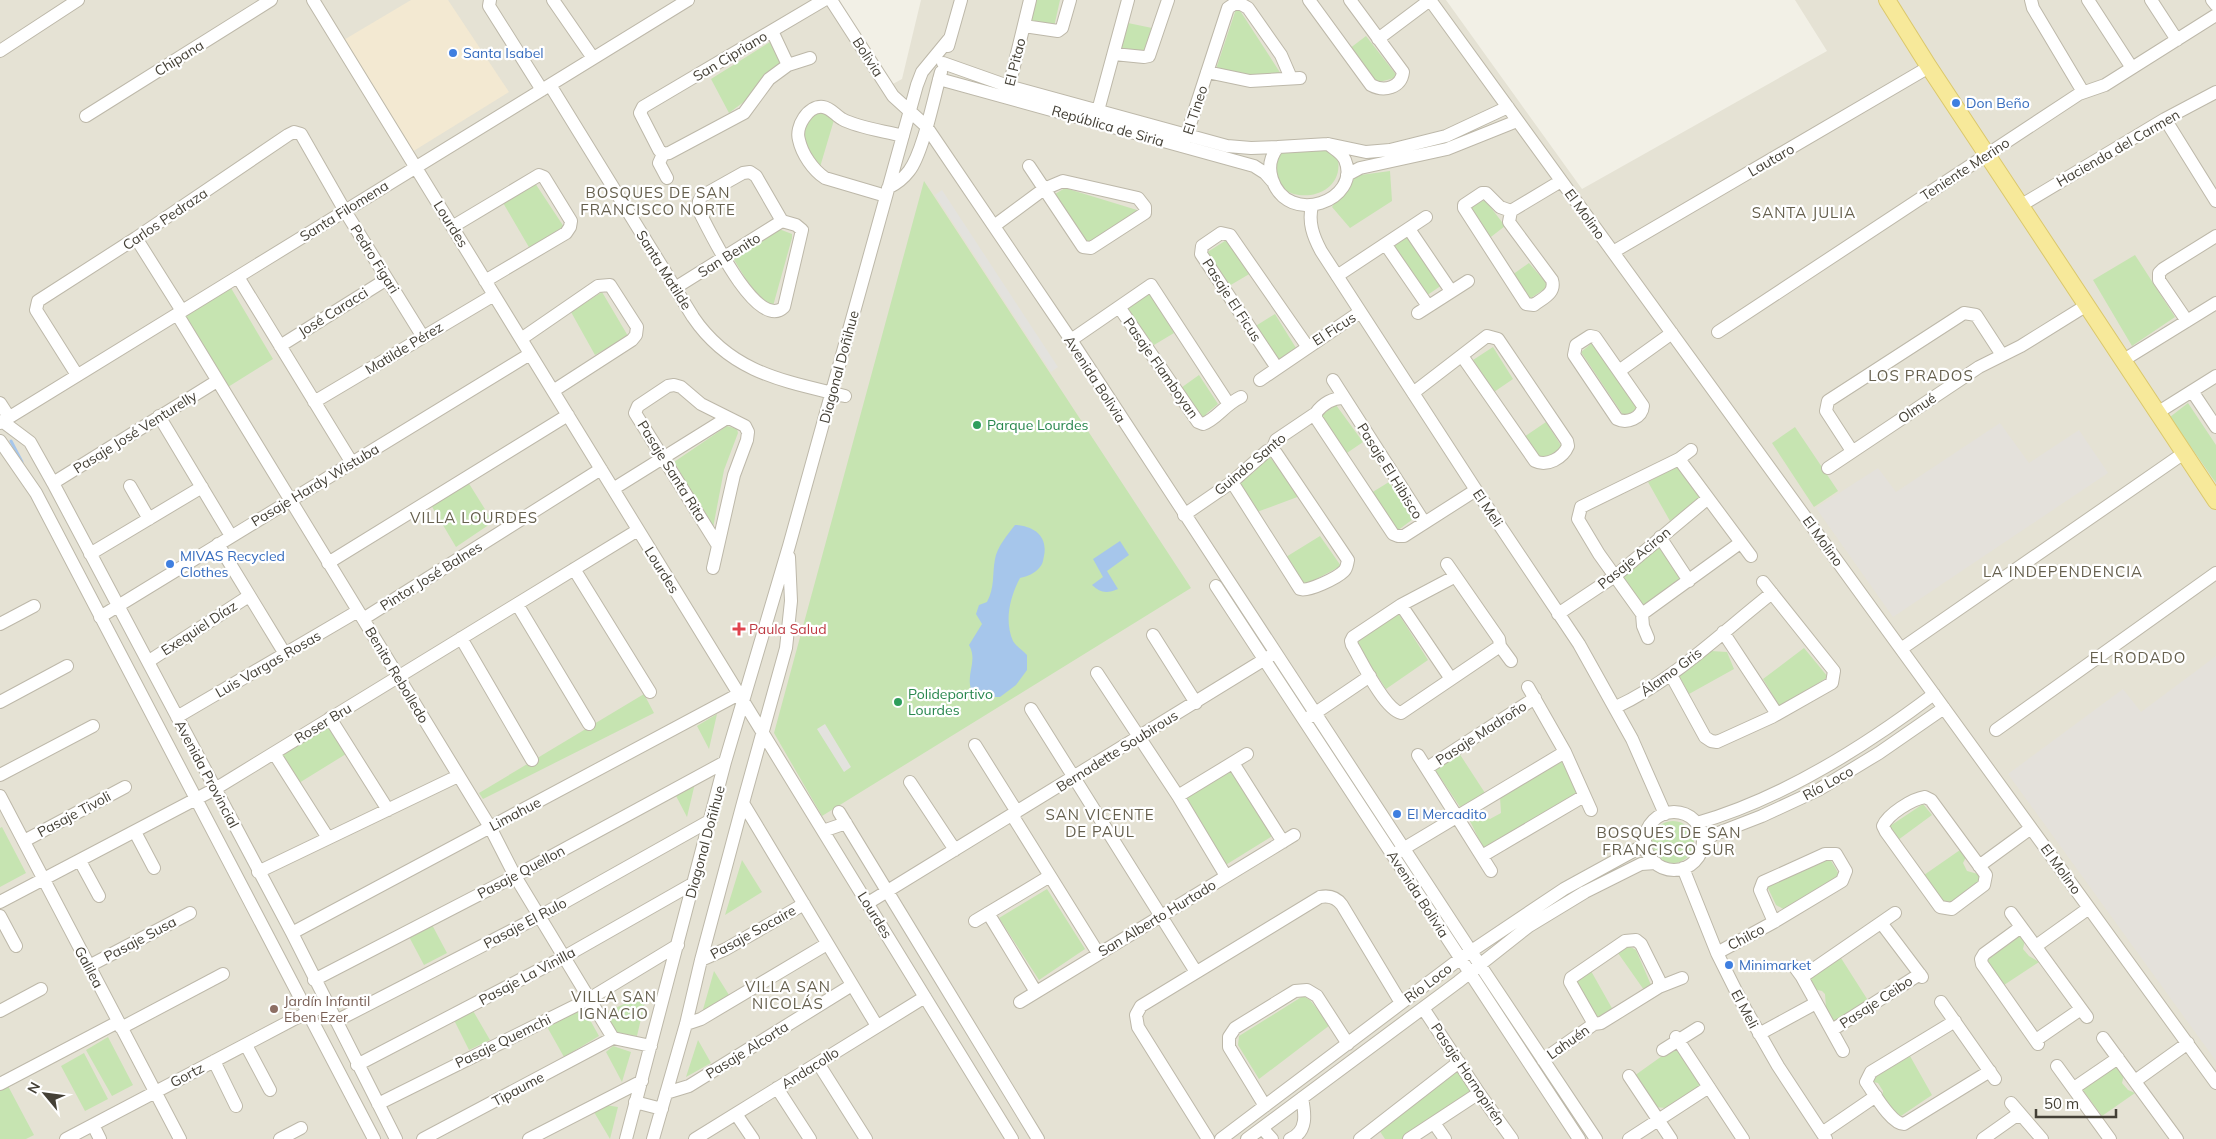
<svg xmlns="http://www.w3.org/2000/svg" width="2216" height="1139" font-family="Mulish,sans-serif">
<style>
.residential{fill:#e5e2d4}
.commercial{fill:#f3e9d2}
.industrial{fill:#e4e1db}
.green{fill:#c6e4b1}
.parking{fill:#e3e2de}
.water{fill:#a6c6eb}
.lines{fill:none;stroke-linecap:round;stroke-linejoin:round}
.stream{stroke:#a6c6eb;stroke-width:3}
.minor-casing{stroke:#bdb8a9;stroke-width:14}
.major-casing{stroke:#dbc86b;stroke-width:18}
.minor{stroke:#fff;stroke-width:12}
.major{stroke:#f7e99a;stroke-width:16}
.shop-dot{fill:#3f7fe0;stroke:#fff;stroke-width:2}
.leisure-dot{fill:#2e9e5b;stroke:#fff;stroke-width:2}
.health-dot{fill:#e0444e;stroke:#fff;stroke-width:2}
.education-dot{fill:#8d6e63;stroke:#fff;stroke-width:2}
.labels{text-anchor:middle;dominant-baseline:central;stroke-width:4.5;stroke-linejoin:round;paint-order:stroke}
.shop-label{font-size:14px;fill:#366cbe;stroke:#fff;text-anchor:start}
.street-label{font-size:14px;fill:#444036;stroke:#fff}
.leisure-label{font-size:14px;fill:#27864d;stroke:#fff;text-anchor:start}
.health-label{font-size:14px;fill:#be3a42;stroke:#fff;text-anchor:start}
.education-label{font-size:14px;fill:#785e54;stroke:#fff;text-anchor:start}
.neighbourhood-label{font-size:15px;letter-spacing:1px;fill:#66604e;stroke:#fff}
</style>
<rect width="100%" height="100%" fill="#f2f0e6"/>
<path class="residential" d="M0 0H836L891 85 902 79 921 0H1446L1582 189 1827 51 1795 0H2216V1139H0Z"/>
<path class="commercial" d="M411 0H448L509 92 412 152 342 41Z"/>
<path class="industrial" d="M2000 423 2029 463 2079 430 2108 473 1893 617 1816 508 1878 468 1896 492Z
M2216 656V1061L2008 774 2123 689 2141 712Z"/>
<path class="green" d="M1036 0H1060L1054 27 1030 22Z
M1237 6 1281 74 1251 79 1216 69Z
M1128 23 1152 28 1142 56 1120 51Z
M1366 36 1398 77 1372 84 1349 49Z
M770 42 784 63 749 98 729 113 711 79Z
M822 110 834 120 820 167 810 154 800 131 811 115Z
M1321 149 1329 151 1338 160C1345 204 1270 208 1276 166 1277 160 1277 156 1281 152Z
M1390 171 1392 201 1350 228 1332 207 1353 176Z
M533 180 564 227 530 249 502 201Z
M924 181 1191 588 822 816 774 733Z
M1065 188 1137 210 1139 215 1090 247 1055 194Z
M1485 200 1505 226 1487 240 1466 209Z
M779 229 792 234V238L773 306C754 295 744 276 733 258Z
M1408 236 1442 285 1426 296 1392 247Z
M1228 239 1251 273 1229 286 1206 253Z
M2135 255 2175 317 2132 346 2093 280Z
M1529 263 1549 286 1528 300 1512 275Z
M231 288 273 359 228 387 184 315Z
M602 292 628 336 595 355 571 312Z
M1150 293 1174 333 1154 345 1126 309Z
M1275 314 1296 348 1278 360 1254 327Z
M1592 343 1639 409 1625 418 1581 352Z
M1493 347 1513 379 1494 392 1473 360Z
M1199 375 1218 404 1207 413 1201 422 1178 390Z
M2188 403 2216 445V483L2170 417Z
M1336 405 1363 442 1344 455 1319 417Z
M1546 422 1564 450 1541 462 1524 437Z
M727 426 737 429 738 433 724 470 713 528 674 462Z
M1795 427 1838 491 1814 507 1772 443Z
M1269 456 1300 496 1257 512 1240 483 1254 472Z
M1677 467 1701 498 1670 521 1648 482Z
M468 482 493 522 456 547 431 505Z
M1389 482 1413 519 1397 531 1371 493Z
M1320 536 1341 566 1303 586 1286 557Z
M1661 545 1685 581 1645 611 1621 576Z
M1398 613 1428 660 1386 689 1355 642Z
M1804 648 1828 677 1780 707 1763 679Z
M1711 651 1727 652 1734 669 1689 694 1679 676Z
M644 694 654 713 483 799 479 793Z
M717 714 709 749 697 726Z
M329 724 346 754 299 783 280 756Z
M1459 753 1485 793 1460 807 1434 768Z
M1561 760 1577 793 1484 850 1470 821 1481 816 1490 819 1501 813 1500 797Z
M1232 769 1274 835 1224 866 1183 798Z
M696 779 687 817 674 792Z
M1923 804 1932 815 1898 840 1887 828Z
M1652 842a21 21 0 1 1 42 0a21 21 0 1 1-42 0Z
M2 827 26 873 0 887V828Z
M1960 850 1966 857 1963 863 1967 871 1978 874 1982 880 1946 906 1924 875Z
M1830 859 1840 876 1787 911 1776 905 1767 886Z
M742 860 762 892 725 915Z
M1047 889 1085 949 1039 980 999 918Z
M430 921 447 953 424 965 407 933Z
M2021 935 2025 940 2023 949 2029 956 2039 962 2004 985 1986 961Z
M1627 945 1636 950 1651 985 1644 990 1618 953Z
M1841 958 1869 1002 1835 1026 1826 1008 1825 994 1822 991 1813 989 1807 979Z
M714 971 729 995 702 1013Z
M1591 971 1613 1010 1595 1019 1572 983Z
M647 993 637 1036 613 1032 605 1013Z
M1303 996 1310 1000 1330 1025 1259 1079 1238 1045 1239 1036Z
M581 1004 599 1036 564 1057 546 1025Z
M472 1009 490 1040 469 1050 453 1018Z
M108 1037 133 1085 112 1096 86 1050Z
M698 1040 711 1063 686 1077Z
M613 1046 631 1052 622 1082 606 1052Z
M1676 1046 1703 1085 1666 1108 1654 1107 1634 1076Z
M84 1053 108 1099 85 1111 61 1066Z
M1910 1056 1932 1095 1895 1120 1882 1099 1883 1091 1878 1083 1869 1081Z
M2116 1064 2124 1075 2122 1083 2128 1090 2135 1093 2102 1116 2082 1089Z
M1456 1068 1473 1094 1404 1139H1385L1379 1130Z
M8 1086 34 1135 26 1139H0V1090Z
M605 1105 618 1107 610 1139 594 1112Z"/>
<path class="parking" d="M942 190 1058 367 1051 372 935 195Z
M825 724 851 767 844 772 817 729Z"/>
<path class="water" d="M1015 525C1034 526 1048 536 1044 556 1043 560 1043 564 1040 567 1034 574 1028 576 1020 578 1010 597 1004 620 1013 641 1016 646 1023 651 1027 655V670L1016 685 1000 697H986L971 689C966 673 978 661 969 645L982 624 976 614 979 605 987 602C995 587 992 575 995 559 997 547 1008 534 1015 525Z
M1120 541 1129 555 1107 571 1118 589C1107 594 1100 593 1092 585L1103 577 1093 559Z"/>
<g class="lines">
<path class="stream" d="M11 441 22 462"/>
<defs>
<path id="minor" d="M313 0 1012 1139
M490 0 489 6 542 90
M553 0 593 58
M831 0 893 96 926 126 1071 340 1482 968 1596 1139
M1309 0 1371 85C1384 92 1401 88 1403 72L1350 0
M1430 0 2216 1083
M2031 0 2033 8 2083 92
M2088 0 2132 68
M2151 0 2177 40
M2212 0 2216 5
M1024 26 1058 31 1062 28 1070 0
M772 31 788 65
M1378 39 1430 0
M948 46 961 0
M0 51 78 0
M1114 54 1144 57 1149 56 1168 0
M810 58 788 65 769 79 744 113 669 153 663 154 659 150 640 113 643 107 824 0
M943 63 1008 86 1227 146 1251 148 1278 147
M1207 72 1250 81 1300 78
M939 79 1254 166 1265 173 1272 181
M550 85 693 317C731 373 784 381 845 396
M1007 95 1030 0
M86 116 271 0
M1096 118 1128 0
M2165 119 2216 201
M1184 143 1228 8 1234 4H1241L1248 8 1281 55 1291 78
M1328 144C1334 149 1342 153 1345 160 1362 200 1288 228 1272 179 1268 167 1270 157 1278 147L1328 144 1366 152 1390 150 1446 136 1508 107
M663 154 659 163 667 178
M750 172 756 176 782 221 796 225 802 230 784 307C757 333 708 228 698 209L699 201 702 196 743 173Z
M1347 175 1360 168 1447 149 1517 121
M888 188C896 184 903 179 909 171 923 153 934 97 941 72
M886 196 825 178C813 170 802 154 799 140 795 127 808 105 823 107 831 108 836 116 842 119 858 128 885 131 903 136
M1312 206C1308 222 1313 236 1321 251L1476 490 1579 644 1632 739 1665 814
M2020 206 2165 119 2216 92
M1511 211 1500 207 1486 193H1482L1464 205V208L1526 304 1534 305C1543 298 1556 293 1552 280L1509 222 1511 211 1561 181
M994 226 1044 189 1063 181 1138 198 1145 207V213L1091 248 1083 247 1029 166
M452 227 539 175 544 177 571 221 570 227 566 233 485 281
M1409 229 1451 291
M136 238 182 311
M1386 245 1428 306
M1613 252 1929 67
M1337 276 1426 217
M238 277 352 463
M675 288 782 221
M1119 307 1198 422 1203 424C1217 419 1224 405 1241 397
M1418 313 1468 281
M177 314 490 827 515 876 613 1038
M2187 321 2159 280V273L2163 269 2216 236
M1718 332 2079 94 2105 85 2216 15
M1590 336 1595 337 1643 406C1642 418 1627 424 1617 419L1574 355 1576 345Z
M521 339 598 286 610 285 637 327 636 335 632 340 553 391
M1071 340 1151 285 1228 403
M280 346 387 279
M2122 361 2216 303
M1277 368 1201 254 1202 246 1221 233 1230 235 1307 346
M1619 371 1672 333
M77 375 36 310 38 301 136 238 288 135 294 132 301 134 345 211 423 337
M1260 380 1360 312
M1333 380 1424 522
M2192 391 2216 427
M1413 393 1487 336 1498 339 1567 441 1568 446C1563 458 1547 467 1535 461L1462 356
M314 402 494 295
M0 403 9 417
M1316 413V418L1393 534 1398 536H1404L1476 490
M2157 413 2216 376
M159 416 231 536
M2 421 30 442 53 483 292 933 396 1139
M0 423 688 0
M0 441 36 493 374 1139
M1852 451 1826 411 1828 401 1964 313 1976 315 2002 355
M1679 459 1751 556
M1828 468 1979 367 2021 346 2087 305
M1232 482 1300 589C1308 592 1337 578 1344 571 1347 568 1347 564 1348 560L1276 453 1272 450
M53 483 217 381
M130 486 149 519
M613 489 727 418
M1184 515 1232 482 1267 451 1272 450 1276 440 1316 413C1322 404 1334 397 1344 398
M1660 537 1689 581
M218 544 285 654
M90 554 202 487
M328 563 568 415
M1447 564 1499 639 1500 646 1511 661
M713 568 734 475 747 440 748 432 745 426 701 404 681 387 674 385 668 386 638 406 635 413 717 544
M574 569 650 692
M1456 578H1452L1401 605 1353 637 1351 641 1352 645C1361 660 1384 709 1401 713L1500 646
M1216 586 1579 1139
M517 604 589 724
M1401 605 1451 679
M1558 614 1615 576 1707 499
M1642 614 1740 543
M100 617 530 354
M363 619 601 469
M0 624 34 606
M1723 632 1777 714
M1153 635 1196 703
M461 638 532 760
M1648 638 1643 626 1642 614 1599 554 1578 519 1581 507 1679 459 1691 450
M1901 649 2184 453
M149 661 249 596
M1097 673 1178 796 1226 876
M1671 675 1705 737 1711 741 1717 742 1772 717 1832 683 1834 671 1763 582
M1528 687 1565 752 1591 810
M0 702 67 666
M1616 707C1674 680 1721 633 1772 593
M1031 709 1196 972
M177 717 358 611
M330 718 388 810
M1308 718 1370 676
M1996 730 2216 573
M975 745 1017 812
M274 753 328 838
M1418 755 1491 871
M1233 763 1283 842
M1427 768 1535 698
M0 775 93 726
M910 782 955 850
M0 796 180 1139
M1178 796 1247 754
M1925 797 1931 800 1986 875 1984 885 1952 909 1940 907 1886 832 1883 826C1888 814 1912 799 1925 797Z
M743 803 877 1026
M839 812 1038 1139
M1645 841a29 29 0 1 1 58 0a29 29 0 1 1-58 0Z
M1012 815 1098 953
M1697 823C1782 799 1864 747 1934 694
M823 831 846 823
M135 832 154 868
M24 841 125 787
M1703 842 1713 835 1762 816 1818 790 1879 753 1944 708
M1398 852 1565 752
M1482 856 1584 796
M80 861 99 896
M1979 866 2031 828
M1683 868 1717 953 1742 1003 1778 1066 1826 1139
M258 872 458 776
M0 902 215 789 638 530
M868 903 1270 656
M988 913 1036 992
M2011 913 2087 1017
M0 916 16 946
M975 921 1050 876
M1882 924 1922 977
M2021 927 1984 954 1981 959 1982 964 2038 1044
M292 933 739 694
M2036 946 2089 908
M1717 953 1774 922 1842 881 1846 871 1836 854H1825L1763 882 1760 890 1774 922
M701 960 726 949 804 904
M89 966 190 913
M1794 966 1802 977 1843 1051
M1802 977 1895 913
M314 980 515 876 725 762
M1659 987 1682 978
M1020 1002 1294 835
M1941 1002 1995 1079
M1423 1008 1479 1093 1512 1139
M0 1011 41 989
M336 1021 540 916 711 820
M1955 1021 1871 1072 1866 1082C1874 1093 1891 1124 1904 1124L1990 1071
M686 1024 701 1019 827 944
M121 1028 223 974
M1832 1030 1920 974
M1759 1034 1816 1003
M1676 1037 1743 1139
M613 1038 651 1046
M2103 1038 2177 1139
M2036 1040 2081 1009
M246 1045 270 1090
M1663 1050 1698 1028
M1543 1060 1594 1024 1601 1023 1659 987V980L1641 944 1636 940 1625 941 1571 978 1570 982 1594 1024
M214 1061 236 1106
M818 1063 866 1139
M357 1065 564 957 694 883
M2057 1066 2110 1139
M1629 1076 1671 1139
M2135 1081 2188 1043
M0 1084 118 1022
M777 1088 810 1139
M2074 1088 2118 1058
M666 1093 689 1086 852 985
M635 1102 662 1109
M2011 1103 2042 1139
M378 1104 589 999 678 945
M1265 1106 1229 1047V1037L1235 1028 1295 991 1307 990 1317 996 1348 1044
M736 1114 753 1139
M1434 1123 1445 1139
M93 1125 100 1139
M1262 1128 1272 1139
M1822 1133 1876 1096
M66 1139 296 1018 327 1005
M280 1139 301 1128
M423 1139 613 1038
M529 1139 642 1081
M626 1139 725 762 789 546 917 85 922 72 950 38
M653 1139 686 1024 701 960 743 803 786 648 791 601 789 557
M695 1139 925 997
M1208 1139 1138 1027 1136 1015 1141 1006 1320 897C1330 895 1337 898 1342 905L1401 1003
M1221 1139 1461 958 1564 889 1646 844
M1247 1139 1458 982 1529 926 1585 892 1641 864 1656 863
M1290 1139C1308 1132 1305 1113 1302 1098
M1360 1139 1459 1062
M1409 1139 1479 1093
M1629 1139 1709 1087
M1983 1139 2014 1117H2022"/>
<path id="major" d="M1887 0 1929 67 2216 501"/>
</defs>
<use href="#minor" class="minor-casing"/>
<use href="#major" class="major-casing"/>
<use href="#minor" class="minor"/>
<use href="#major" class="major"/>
</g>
<g class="shop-dot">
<circle cx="453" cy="53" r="5"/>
<circle cx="1956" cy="103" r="5"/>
<circle cx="170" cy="564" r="5"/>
<circle cx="1397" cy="814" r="5"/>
<circle cx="1729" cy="965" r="5"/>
</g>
<g class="leisure-dot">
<circle cx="977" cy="425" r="5"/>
<circle cx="898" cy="702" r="5"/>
</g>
<path class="health-dot" d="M736.5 621.5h5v5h5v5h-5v5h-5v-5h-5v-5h5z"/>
<circle class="education-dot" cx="274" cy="1009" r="5"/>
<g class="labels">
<g class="shop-label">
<text x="463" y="53">Santa Isabel</text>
<text x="1966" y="103">Don Beño</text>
<text x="180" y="556">MIVAS Recycled<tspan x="180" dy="16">Clothes</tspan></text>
<text x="1407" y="814">El Mercadito</text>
<text x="1739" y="965">Minimarket</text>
</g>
<g class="street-label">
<text transform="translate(730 56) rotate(-31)">San Cipriano</text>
<text transform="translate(868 57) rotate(57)">Bolivia</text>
<text transform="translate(179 58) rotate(-32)">Chipana</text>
<text transform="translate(1015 62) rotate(-76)">El Pitao</text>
<text transform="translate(1195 110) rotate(-72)">El Tineo</text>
<text transform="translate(1108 126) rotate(16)">República de Siria</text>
<text transform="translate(2118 148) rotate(-30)">Hacienda del Carmen</text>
<text transform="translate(1771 160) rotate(-30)">Lautaro</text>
<text transform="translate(1965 169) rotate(-33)">Teniente Merino</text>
<text transform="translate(344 211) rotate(-32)">Santa Filomena</text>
<text transform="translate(1585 214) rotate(54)">El Molino</text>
<text transform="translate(165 219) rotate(-34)">Carlos Pedraza</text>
<text transform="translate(451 224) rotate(58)">Lourdes</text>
<text transform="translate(729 255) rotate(-32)">San Benito</text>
<text transform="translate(375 259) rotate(58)">Pedro Figari</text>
<text transform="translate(664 270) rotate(58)">Santa Matilde</text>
<text transform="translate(1232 300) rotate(57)">Pasaje El Ficus</text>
<text transform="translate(333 312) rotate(-32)">José Caracci</text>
<text transform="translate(1334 329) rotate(-33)">El Ficus</text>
<text transform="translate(404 348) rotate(-31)">Matilde Pérez</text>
<text transform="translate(839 367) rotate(-75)">Diagonal Doñihue</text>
<text transform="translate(1161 368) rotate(55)">Pasaje Flamboyan</text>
<text transform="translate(1095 379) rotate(57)">Avenida Bolivia</text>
<text transform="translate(1917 408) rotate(-34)">Olmué</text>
<text transform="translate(135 432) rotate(-32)">Pasaje José Venturelly</text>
<text transform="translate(1250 464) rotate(-40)">Guindo Santo</text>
<text transform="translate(672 471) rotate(58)">Pasaje Santa Rita</text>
<text transform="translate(1390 471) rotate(58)">Pasaje El Hibisco</text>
<text transform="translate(315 485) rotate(-31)">Pasaje Hardy Wistuba</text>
<text transform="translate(1488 508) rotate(56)">El Meli</text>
<text transform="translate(1823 541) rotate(54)">El Molino</text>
<text transform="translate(1634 558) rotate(-39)">Pasaje Aciron</text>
<text transform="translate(662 570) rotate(58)">Lourdes</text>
<text transform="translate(431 576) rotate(-32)">Pintor José Balnes</text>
<text transform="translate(199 628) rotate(-33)">Exequiel Díaz</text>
<text transform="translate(268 664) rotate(-30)">Luis Vargas Rosas</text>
<text transform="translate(1671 672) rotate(-36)">Álamo Gris</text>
<text transform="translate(397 675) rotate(59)">Benito Rebolledo</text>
<text transform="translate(323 723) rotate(-31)">Roser Bru</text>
<text transform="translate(1481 733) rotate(-33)">Pasaje Madroño</text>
<text transform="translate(1117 751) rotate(-32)">Bernadette Soubirous</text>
<text transform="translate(207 774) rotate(62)">Avenida Provincial</text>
<text transform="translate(1828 783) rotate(-29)">Río Loco</text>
<text transform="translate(74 814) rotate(-28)">Pasaje Tivoli</text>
<text transform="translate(515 814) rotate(-28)">Limahue</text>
<text transform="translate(705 842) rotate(-75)">Diagonal Doñihue</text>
<text transform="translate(2061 869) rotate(54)">El Molino</text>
<text transform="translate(521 872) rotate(-28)">Pasaje Quellon</text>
<text transform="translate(1418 894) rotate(57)">Avenida Bolivia</text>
<text transform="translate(875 915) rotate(58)">Lourdes</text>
<text transform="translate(1157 918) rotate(-31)">San Alberto Hurtado</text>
<text transform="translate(525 923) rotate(-28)">Pasaje El Rulo</text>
<text transform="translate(753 932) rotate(-29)">Pasaje Socaire</text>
<text transform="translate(1746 937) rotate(-28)">Chilco</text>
<text transform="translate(140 939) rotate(-28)">Pasaje Susa</text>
<text transform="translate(89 967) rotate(62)">Galilea</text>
<text transform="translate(527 976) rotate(-28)">Pasaje La Vinilla</text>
<text transform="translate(1428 983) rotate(-37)">Río Loco</text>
<text transform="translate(1876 1002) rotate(-33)">Pasaje Ceibo</text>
<text transform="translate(1745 1009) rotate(62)">El Meli</text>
<text transform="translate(503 1041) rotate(-26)">Pasaje Quemchi</text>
<text transform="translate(1568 1042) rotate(-35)">Lahuén</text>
<text transform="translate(747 1050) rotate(-32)">Pasaje Alcorta</text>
<text transform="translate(810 1068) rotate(-32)">Andacollo</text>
<text transform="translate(1468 1074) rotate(56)">Pasaje Hornopirén</text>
<text transform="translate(187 1075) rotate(-28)">Gortz</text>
<text transform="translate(518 1089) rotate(-28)">Tipaume</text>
</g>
<g class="leisure-label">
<text x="987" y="425">Parque Lourdes</text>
<text x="908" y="694">Polideportivo<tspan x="908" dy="16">Lourdes</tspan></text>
</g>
<g class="health-label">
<text x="749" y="629">Paula Salud</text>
</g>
<g class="education-label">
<text x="284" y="1001">Jardín Infantil<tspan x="284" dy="16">Eben Ezer</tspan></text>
</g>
<g class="neighbourhood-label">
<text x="658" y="192">BOSQUES DE SAN<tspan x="658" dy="17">FRANCISCO NORTE</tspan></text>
<text x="1804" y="212">SANTA JULIA</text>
<text x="1921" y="375">LOS PRADOS</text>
<text x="474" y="517">VILLA LOURDES</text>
<text x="2063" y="571">LA INDEPENDENCIA</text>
<text x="2138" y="657">EL RODADO</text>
<text x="1100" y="814">SAN VICENTE<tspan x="1100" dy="17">DE PAUL</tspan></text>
<text x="1669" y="832">BOSQUES DE SAN<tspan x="1669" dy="17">FRANCISCO SUR</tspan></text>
<text x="788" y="986">VILLA SAN<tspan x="788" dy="17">NICOLÁS</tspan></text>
<text x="614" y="996">VILLA SAN<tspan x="614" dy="17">IGNACIO</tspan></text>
</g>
</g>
<g transform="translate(45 1094) rotate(299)" stroke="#ffffff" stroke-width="4" paint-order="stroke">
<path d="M0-4L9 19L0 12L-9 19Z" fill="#444036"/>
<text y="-8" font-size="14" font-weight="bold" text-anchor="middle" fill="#444036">N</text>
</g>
<path d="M2036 1109v8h80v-8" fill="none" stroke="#444036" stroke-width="2.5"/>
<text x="2044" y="1109" font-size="15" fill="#444036" stroke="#ffffff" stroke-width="4" paint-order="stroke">50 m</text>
</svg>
